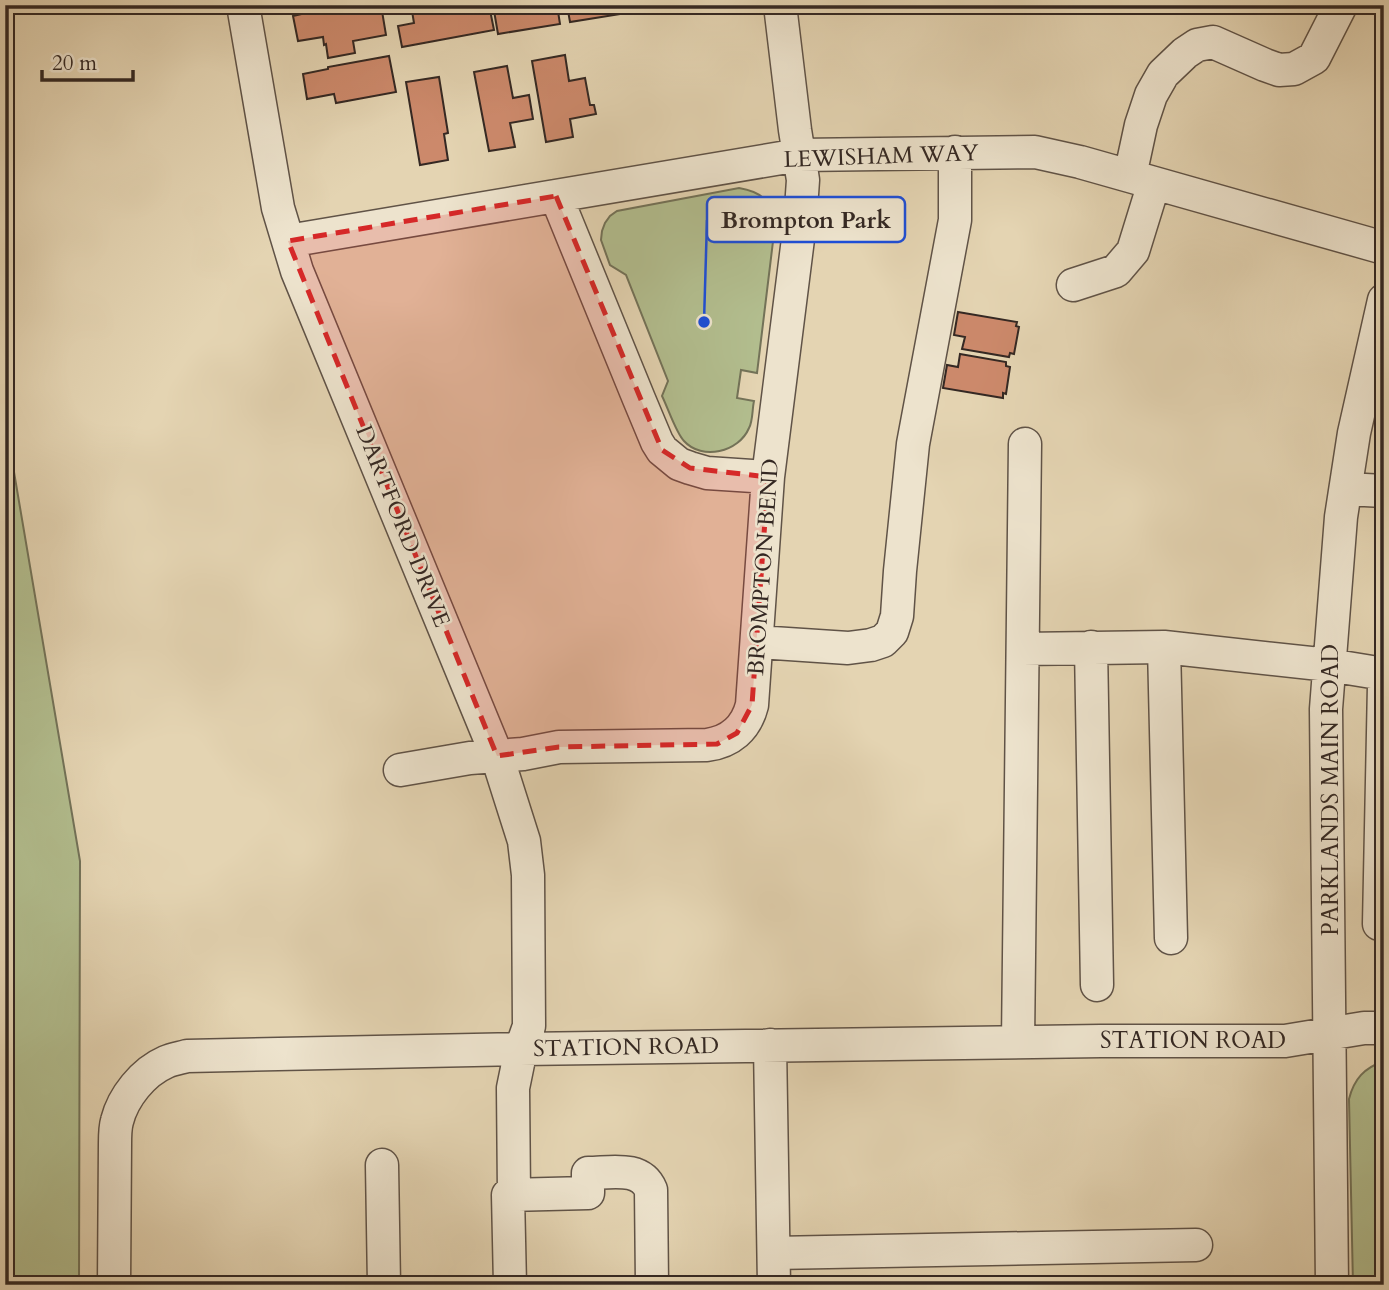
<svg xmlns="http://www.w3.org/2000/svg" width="1389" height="1290" font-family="Cardo,serif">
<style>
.green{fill:#b2bd8e;stroke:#737258;stroke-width:2}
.building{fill:#cc896b;stroke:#342823;stroke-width:2}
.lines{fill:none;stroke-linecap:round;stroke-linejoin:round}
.minor-casing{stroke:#605347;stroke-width:35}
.minor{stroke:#ede3cd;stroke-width:32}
.marked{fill:#d62828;fill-opacity:0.2;stroke:#d62828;stroke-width:5;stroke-dasharray:14 9;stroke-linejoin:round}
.labels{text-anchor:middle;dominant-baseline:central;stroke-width:5;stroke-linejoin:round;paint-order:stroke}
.street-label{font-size:23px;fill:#342823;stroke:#ede3cd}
.leader{fill:none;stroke:#1d4ed8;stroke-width:2.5}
.callout-dot{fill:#1d4ed8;stroke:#ede3cd;stroke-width:2.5}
.callout{fill:#ede3cd;stroke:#1d4ed8;stroke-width:2.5}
.callout-label{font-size:24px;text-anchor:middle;font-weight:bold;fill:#342823}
</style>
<rect width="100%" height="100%" fill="#e4d4b2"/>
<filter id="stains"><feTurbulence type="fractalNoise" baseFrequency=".00286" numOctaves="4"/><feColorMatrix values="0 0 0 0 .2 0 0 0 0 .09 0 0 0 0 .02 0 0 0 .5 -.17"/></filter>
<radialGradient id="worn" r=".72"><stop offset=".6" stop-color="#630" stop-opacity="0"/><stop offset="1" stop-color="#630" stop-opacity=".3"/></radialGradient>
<path class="green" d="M739 188C763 192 772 202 775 225L757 373 741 370 737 398 754 401C752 410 753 421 749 428 739 452 702 461 684 441 676 433 668 408 662 396L668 381 626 275 610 265 601 240 602 231 605 223 610 216 617 211Z
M5 419 80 861 79 1285H5Z
M1384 1061V1285H1353L1349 1099C1354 1079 1364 1068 1384 1061Z"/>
<path class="building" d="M340 5H381L386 35 353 41 355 53 328 58 326 44 324 45 323 37 298 41 293 16Z
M443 5H463L464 8 489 5 494 30 402 47 398 26 414 23 412 11Z
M493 5H557L560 24 498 34Z
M567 5H632L633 12 570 22Z
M565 55 569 81 585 78 590 105H594L596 114 570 119 573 137 546 142 532 61Z
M389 56 396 92 336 103 334 94 307 99 303 74 328 69V67Z
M507 66 513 98 529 95 533 119 510 123 515 147 489 151 474 72Z
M439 77 448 133 444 134 448 160 420 165 406 82Z
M958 312 1017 322 1016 326 1019 327 1014 354 1010 353 1009 357 962 349 965 337 954 335Z
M960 354 1006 362V366L1010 367 1006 394 1003 393V398L943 388 947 365 958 367Z"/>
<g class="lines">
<defs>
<path id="minor" d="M243 5 278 208 297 271 497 756 524 841 528 875 529 1026 521 1049 513 1088 514 1195
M1130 176 1141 125 1151 95 1163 74 1185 53 1197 45 1213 42 1265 65 1279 70 1294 69 1314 58 1341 5
M556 196 639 399 657 442 662 450 679 464 690 468 707 473 768 477
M288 241 799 155 1035 152 1080 162 1384 248
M1073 285 1116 271 1133 251 1154 183
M1346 489 1384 491
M757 642 848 648 871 645 883 641 892 632 897 616 900 571 913 444 955 220V152
M1091 647 1097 985
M1164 647 1329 665 1384 674
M1023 649 1164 647 1171 938
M400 770 470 758 523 754 559 747 707 745C730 742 746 729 752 705L768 477 800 223 803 180 795 130 780 5
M1379 924 1384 685
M1018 1042 1025 444
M770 1045 774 1285
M382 1165 384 1285
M774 1253 1196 1245
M114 1285 115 1144C115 1136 115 1128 117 1121 123 1097 143 1072 166 1062 173 1059 180 1058 187 1056L521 1049 1101 1041H1285L1364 1028H1384
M510 1285 508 1195 588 1193V1173C610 1173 641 1165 651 1190L652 1285
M1332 1285 1326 709 1341 517 1354 433 1384 300"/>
</defs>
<use href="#minor" class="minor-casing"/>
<use href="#minor" class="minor"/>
</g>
<path class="marked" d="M556 196 662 450 690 468 768 477 752 705 737 733 717 744 559 747 497 756 288 241Z"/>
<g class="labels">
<g class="street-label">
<text transform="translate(881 156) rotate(-2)">LEWISHAM WAY</text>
<text transform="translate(403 526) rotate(68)">DARTFORD DRIVE</text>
<text transform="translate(763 567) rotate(-86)">BROMPTON BEND</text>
<text transform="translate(1330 790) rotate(-90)">PARKLANDS MAIN ROAD</text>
<text x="1193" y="1040">STATION ROAD</text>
<text transform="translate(626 1047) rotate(-1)">STATION ROAD</text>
</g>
</g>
<path class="leader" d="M704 322L707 220"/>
<circle class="callout-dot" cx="704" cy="322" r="7"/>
<rect class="callout" x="707" y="197" width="198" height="45" rx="7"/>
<g class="callout-label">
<text x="806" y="228">Brompton Park</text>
</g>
<rect width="1389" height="1290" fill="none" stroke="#e4d4b2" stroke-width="28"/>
<rect x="7" y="7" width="1375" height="1276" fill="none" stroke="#342823" stroke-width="3.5"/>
<rect x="14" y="14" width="1361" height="1262" fill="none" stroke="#342823" stroke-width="2"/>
<path d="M42 70v10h91v-10" fill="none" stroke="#342823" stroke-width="3.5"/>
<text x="52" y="70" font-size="21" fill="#342823" stroke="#ede3cd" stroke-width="5" paint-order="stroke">20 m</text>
<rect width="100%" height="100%" filter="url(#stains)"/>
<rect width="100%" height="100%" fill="url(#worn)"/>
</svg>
